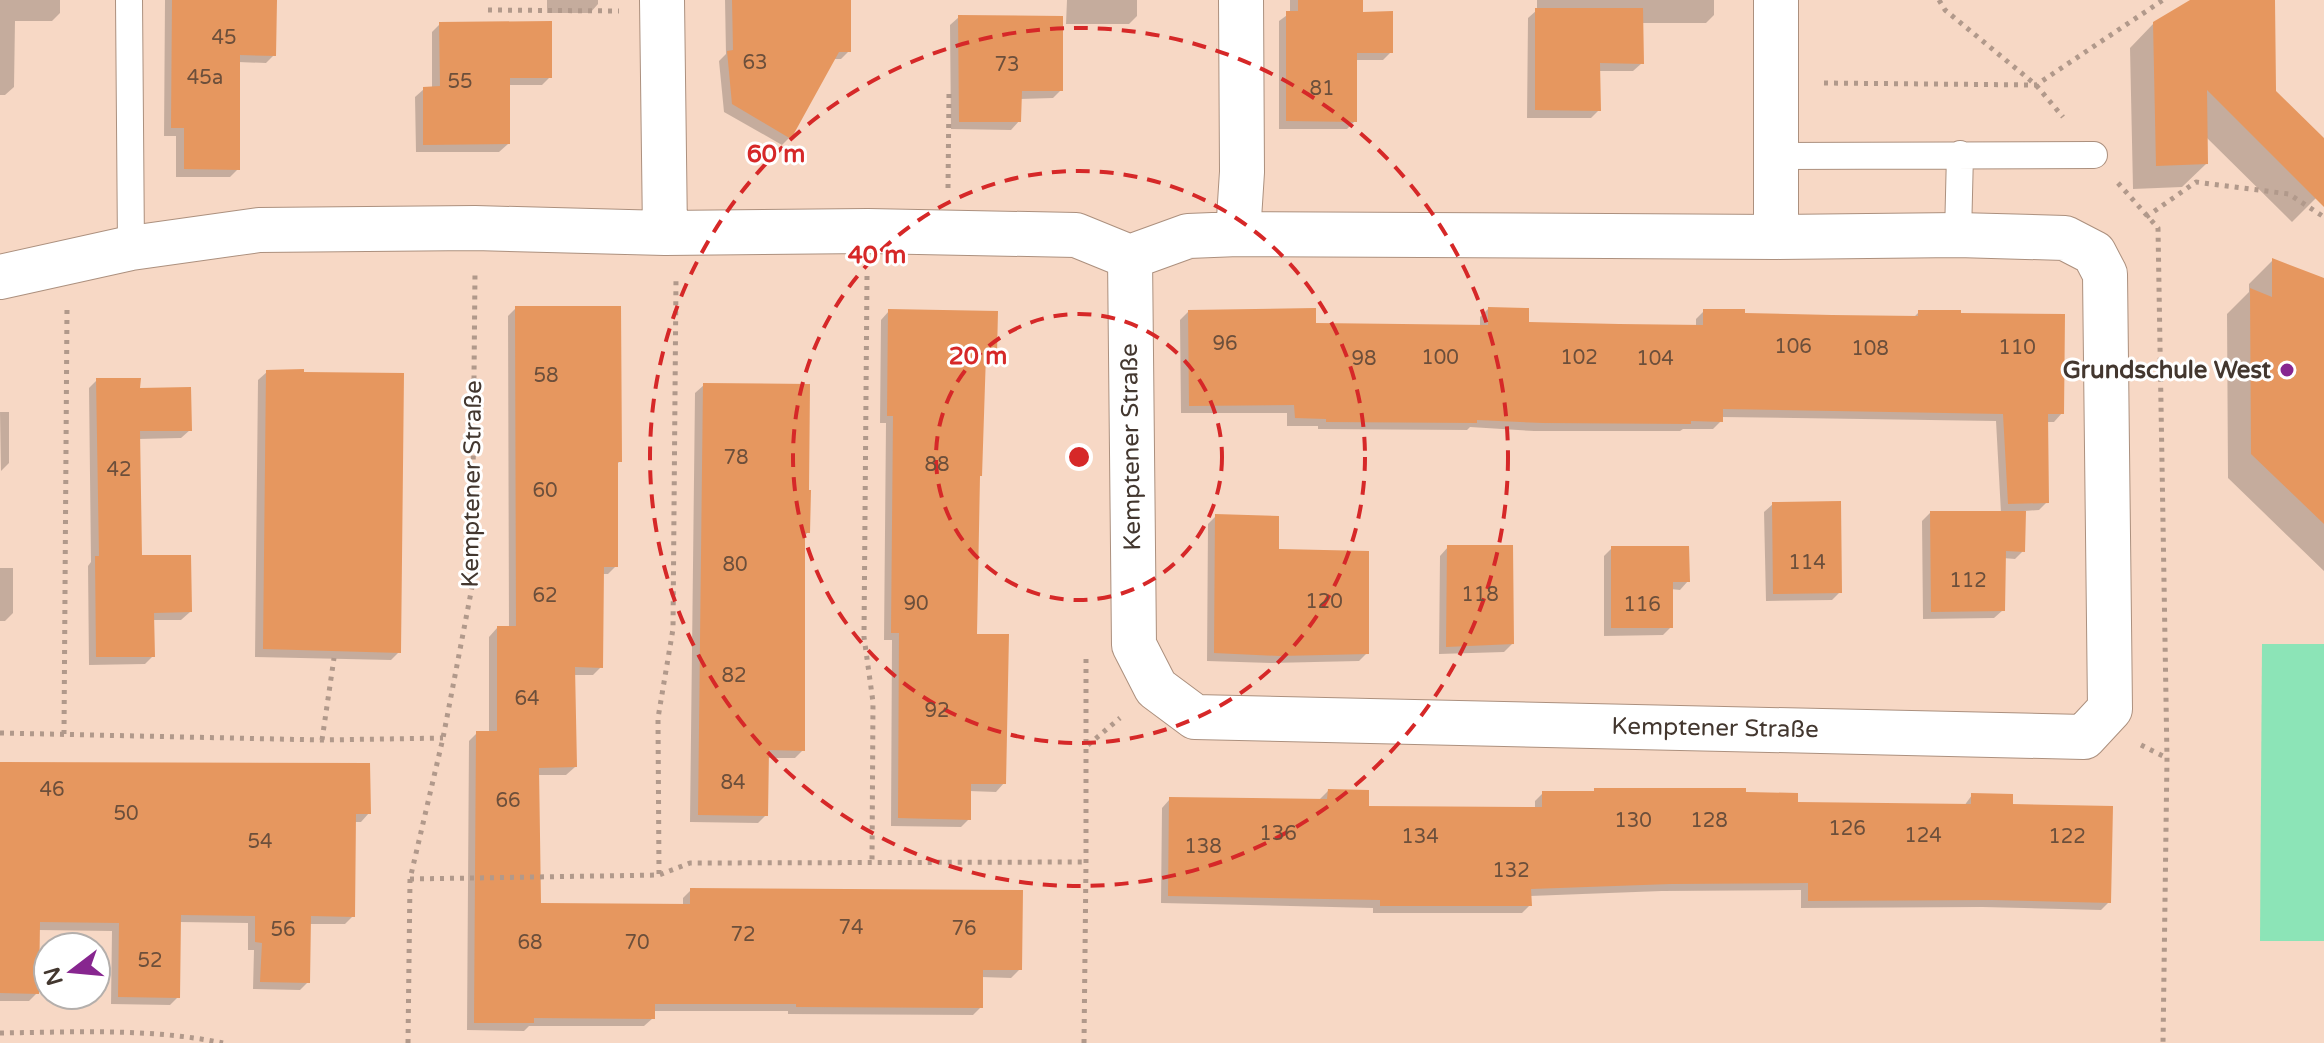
<svg xmlns="http://www.w3.org/2000/svg" width="2324" height="1043" font-family="'Varela Round',sans-serif">
<style>
.green{fill:#8ce4b7}
.shadow{fill:#0003}
.building{fill:#e6975f}
.lines{fill:none;stroke-linecap:round;stroke-linejoin:round}
.service-casing{stroke:#ac907e;stroke-width:28}
.minor-casing{stroke:#ac907e;stroke-width:46}
.path{stroke:#b1998b;stroke-width:5;stroke-dasharray:4 6;stroke-linecap:butt}
.service{stroke:#fff;stroke-width:26}
.minor{stroke:#fff;stroke-width:44}
.ring{fill:none;stroke:#d62828;stroke-width:4;stroke-dasharray:14 10}
.poi-dot{fill:#87268f;stroke:#fff;stroke-width:3}
.labels{text-anchor:middle;dominant-baseline:central;stroke-width:6;stroke-linejoin:round;paint-order:stroke}
.number-label{font-size:20px;fill:#6c4f3b}
.poi-label{font-size:24px;font-weight:bold;fill:#43372f;stroke:#fff;text-anchor:end}
.street-label{font-size:24px;fill:#43372f;stroke:#fff}
.centre{fill:#d62828;stroke:#fff;stroke-width:4}
.ring-label{font-size:24px;text-anchor:middle;font-weight:bold;fill:#d62828;stroke:#fff;stroke-width:6;stroke-linejoin:round;paint-order:stroke}
</style>
<rect width="100%" height="100%" fill="#f7d8c5"/>
<path class="green" d="M2262 644H2324V941H2260Z"/>
<path class="shadow" d="M0 0H60V13L52 21H15L14 87 5 95H0Z
M165 0H275L274 55 266 63 238 62V169L230 177H176V136H164Z
M547 0H598V4L590 13H547Z
M725 0H849V51L841 59H832L790 137 782 145 724 112 719 61 726 54Z
M1067 0H1137V16L1129 24H1066Z
M1290 0H1361V14L1391 52 1383 60H1355V121L1347 129H1279V21L1290 13Z
M1537 0H1714V15L1706 23H1641L1642 63 1633 71H1598L1599 110 1591 118H1527L1528 18 1537 10Z
M2193 0H2273L2274 92 2324 141V190L2292 222 2205 136 2206 164 2182 187 2133 189 2130 48 2154 23Z
M959 17 1061 90 1053 98 1020 99 1019 121 1011 130 951 129 950 25Z
M440 24 550 77 542 85H508V144L499 152H416L415 97 424 89 432 88V32Z
M2273 260 2324 281V571L2228 478 2227 314 2249 292V284Z
M516 308 620 461 616 465V566L608 574H602L601 667 593 675H573L575 767 566 775H538L539 905 683 906V898L691 890 1020 969 1011 978 981 977V1007L973 1015 788 1014V1011H653V1018L644 1026H529L524 1031 467 1030 469 741 477 733H489V637L497 628H509L508 316Z
M1488 309 1527 324 1696 327V319L1704 311 1743 315 1913 318 1919 312 2062 413 2054 422H2046L2047 502 2039 510 2024 511 2023 551 2015 559 2003 558V610L1994 618 1923 619 1922 521 1930 513H2001L1996 421 1721 417V421L1713 429H1683L1680 431H1534L1470 427 1467 430 1318 429V426H1287V413H1181L1180 320 1188 312 1314 325 1480 327V317Z
M889 311 995 354 987 362H984L977 478 975 636 1004 783 996 792 969 791V819L961 827 891 826 892 640H884L886 423H880L881 320Z
M267 372 399 652 391 660 255 657 258 380Z
M97 380 138 390 190 430 181 438 138 439 140 557 190 612 181 620H153V656L145 664 89 665 88 566 91 562 89 388Z
M704 385 808 532 803 538V750L795 758H767L766 815 758 823 690 822 695 393Z
M0 412H9V463L1 471Z
M1773 504 1840 592 1832 600 1766 601 1764 512Z
M1216 516 1277 551 1367 653 1359 661 1271 663 1207 661 1208 524Z
M1448 547 1512 644 1504 652 1439 654 1440 556Z
M1612 548 1688 581 1680 590 1671 589V627L1663 635 1604 636V556Z
M0 568H13V613L5 621H0Z
M0 764 369 813 361 822H354L353 916 345 924H309L308 982 300 990 253 989 254 950H248V923L179 922 178 997 170 1005 111 1004 112 931 38 930 37 993 29 1001H0Z
M1328 791 1367 808 1535 809V801L1543 793 1744 794 1796 804 1964 806 1972 795 2011 806 2109 902 2101 910 1982 907 1801 908V890L1662 891 1530 896V905L1522 913H1373V908L1161 903 1162 808 1170 799H1320Z"/>
<path class="building" d="M172 0H277L276 56 240 55V170L184 169V128H171Z
M732 0H851V52H839L791 139 732 104 727 51 733 50Z
M1298 0H1363V12L1393 11V53H1357V122L1286 121V11H1298Z
M2190 0H2275L2276 91 2324 138V207L2207 90 2208 164 2156 166 2153 22Z
M1535 8H1643L1644 64 1600 63 1601 111 1535 110Z
M958 15 1063 16V91H1022L1021 122H959Z
M552 21V78H510V144L423 145V87L440 86 439 22Z
M2272 258 2324 278V524L2251 454 2250 288 2272 297Z
M515 306H621L622 462H618V567H604L603 668 575 667 577 767 539 768 541 903 690 904V888L1023 890 1022 970H983V1008L796 1007V1004H655V1019L534 1018V1023H474L476 731H497V626H516Z
M1488 307 1529 308V322L1619 324 1703 325V309H1745V313L1832 315 1918 316V310H1961V313L2065 314 2064 414H2048L2049 503 2008 504 2003 414 1723 409V422L1691 421V424L1543 423 1477 420V423L1326 422V419L1295 418 1294 405 1189 406 1188 310 1316 308V323L1488 325Z
M888 309 998 311 997 354H986L982 476H980L977 634H1009L1006 784H971V820L898 818 899 633H891L893 416H887Z
M304 369V372L404 373 401 653 263 649 266 370Z
M96 378H141L140 388 191 387 192 431H140L142 555H191L192 612 154 613 155 657H96L95 556H99Z
M703 383 810 384 809 490H811L810 533H805V751L769 750 768 816 698 815Z
M1841 501 1842 593 1773 594 1772 502Z
M1930 511H2026L2025 552 2006 551 2005 611 1931 612Z
M1215 514 1279 516V549L1369 551V654L1280 656 1214 653Z
M1447 545H1513L1514 644 1446 647Z
M1611 546H1689L1690 582H1673V628H1611Z
M0 762 370 763 371 814H356L355 917 311 916 310 983 260 982 262 943 255 942V916L181 915 180 998 118 997 119 923 40 922 39 994 0 993Z
M1594 788H1746V792L1798 793V802L1886 803 1971 804V793L2013 794V804L2113 806 2111 903 1992 900 1808 901V883L1671 884 1531 889 1532 906H1380V900L1168 896 1169 797 1327 799 1328 789 1369 790V806L1542 807V791H1594Z"/>
<g class="lines">
<defs>
<path id="service" d="M129 0 131 248
M1775 156 2094 155
M1958 235 1960 154"/>
<path id="minor" d="M662 0 665 233
M1776 0V237
M1238 234 1242 172 1241 0
M0 277 131 248 259 230 475 228 665 233 868 231 1076 235 1130 257 1188 236 1238 234 1776 237 1958 235 2065 238 2094 253 2105 274 2110 709 2084 737 1195 717 1156 688 1134 645 1130 257"/>
</defs>
<use href="#service" class="service-casing"/>
<use href="#minor" class="minor-casing"/>
<path class="path" d="M1939 0 1945 10 2036 85 2063 117
M488 10 619 11
M1824 83 2036 85 2163 0
M2118 183 2158 228 2167 758 2163 1043
M948 188 949 93
M2146 217 2196 182 2289 194 2324 217
M867 276 864 637 873 702 872 862
M0 733 322 740 443 738
M64 734 67 307
M322 740 334 658
M1088 745 1120 718
M2141 745 2167 758
M659 874 658 718 673 629 676 278
M410 879 659 875 690 863 1086 862
M0 1033C74 1032 151 1028 223 1043
M408 1043 410 879 443 738 472 587 475 273
M1084 1043 1086 862V654"/>
<use href="#service" class="service"/>
<use href="#minor" class="minor"/>
</g>
<g class="ring">
<circle cx="1079" cy="457" r="143"/>
<circle cx="1079" cy="457" r="286"/>
<circle cx="1079" cy="457" r="429"/>
</g>
<circle class="poi-dot" cx="2287" cy="370" r="8"/>
<g class="labels">
<g class="number-label">
<text x="224" y="38">45</text>
<text x="755" y="63">63</text>
<text x="1007" y="65">73</text>
<text x="205" y="78">45a</text>
<text x="460" y="82">55</text>
<text x="1322" y="89">81</text>
<text x="1225" y="344">96</text>
<text x="1793" y="347">106</text>
<text x="2017" y="348">110</text>
<text x="1870" y="349">108</text>
<text x="1440" y="358">100</text>
<text x="1579" y="358">102</text>
<text x="1364" y="359">98</text>
<text x="1655" y="359">104</text>
<text x="546" y="376">58</text>
<text x="736" y="458">78</text>
<text x="937" y="465">88</text>
<text x="119" y="470">42</text>
<text x="545" y="491">60</text>
<text x="1807" y="563">114</text>
<text x="735" y="565">80</text>
<text x="1968" y="581">112</text>
<text x="1480" y="595">118</text>
<text x="545" y="596">62</text>
<text x="1324" y="602">120</text>
<text x="916" y="604">90</text>
<text x="1642" y="605">116</text>
<text x="734" y="676">82</text>
<text x="527" y="699">64</text>
<text x="937" y="711">92</text>
<text x="733" y="783">84</text>
<text x="52" y="790">46</text>
<text x="508" y="801">66</text>
<text x="126" y="814">50</text>
<text x="1633" y="821">130</text>
<text x="1709" y="821">128</text>
<text x="1847" y="829">126</text>
<text x="1278" y="834">136</text>
<text x="1923" y="836">124</text>
<text x="1420" y="837">134</text>
<text x="2067" y="837">122</text>
<text x="260" y="842">54</text>
<text x="1203" y="847">138</text>
<text x="1511" y="871">132</text>
<text x="851" y="928">74</text>
<text x="964" y="929">76</text>
<text x="283" y="930">56</text>
<text x="743" y="935">72</text>
<text x="530" y="943">68</text>
<text x="637" y="943">70</text>
<text x="150" y="961">52</text>
</g>
<g class="poi-label">
<text x="2271" y="370">Grundschule West</text>
</g>
<g class="street-label">
<text transform="translate(1131 447) rotate(-91)">Kemptener Straße</text>
<text transform="translate(472 484) rotate(-89)">Kemptener Straße</text>
<text transform="translate(1715 728) rotate(1)">Kemptener Straße</text>
</g>
</g>
<circle cx="1079" cy="457" r="12" class="centre"/>
<g class="ring-label">
<text x="776" y="162">60 m</text>
<text x="877" y="263">40 m</text>
<text x="978" y="364">20 m</text>
</g>
<g transform="translate(72 971) rotate(254)"><circle r="38" fill="#ffffff" stroke="#b4afac" stroke-width="2"/>
<path d="M0-6L14 30L0 20L-14 30Z" fill="#87268f"/>
<text y="-12" font-size="22" font-weight="bold" text-anchor="middle" fill="#43372f">N</text>
</g>
</svg>
